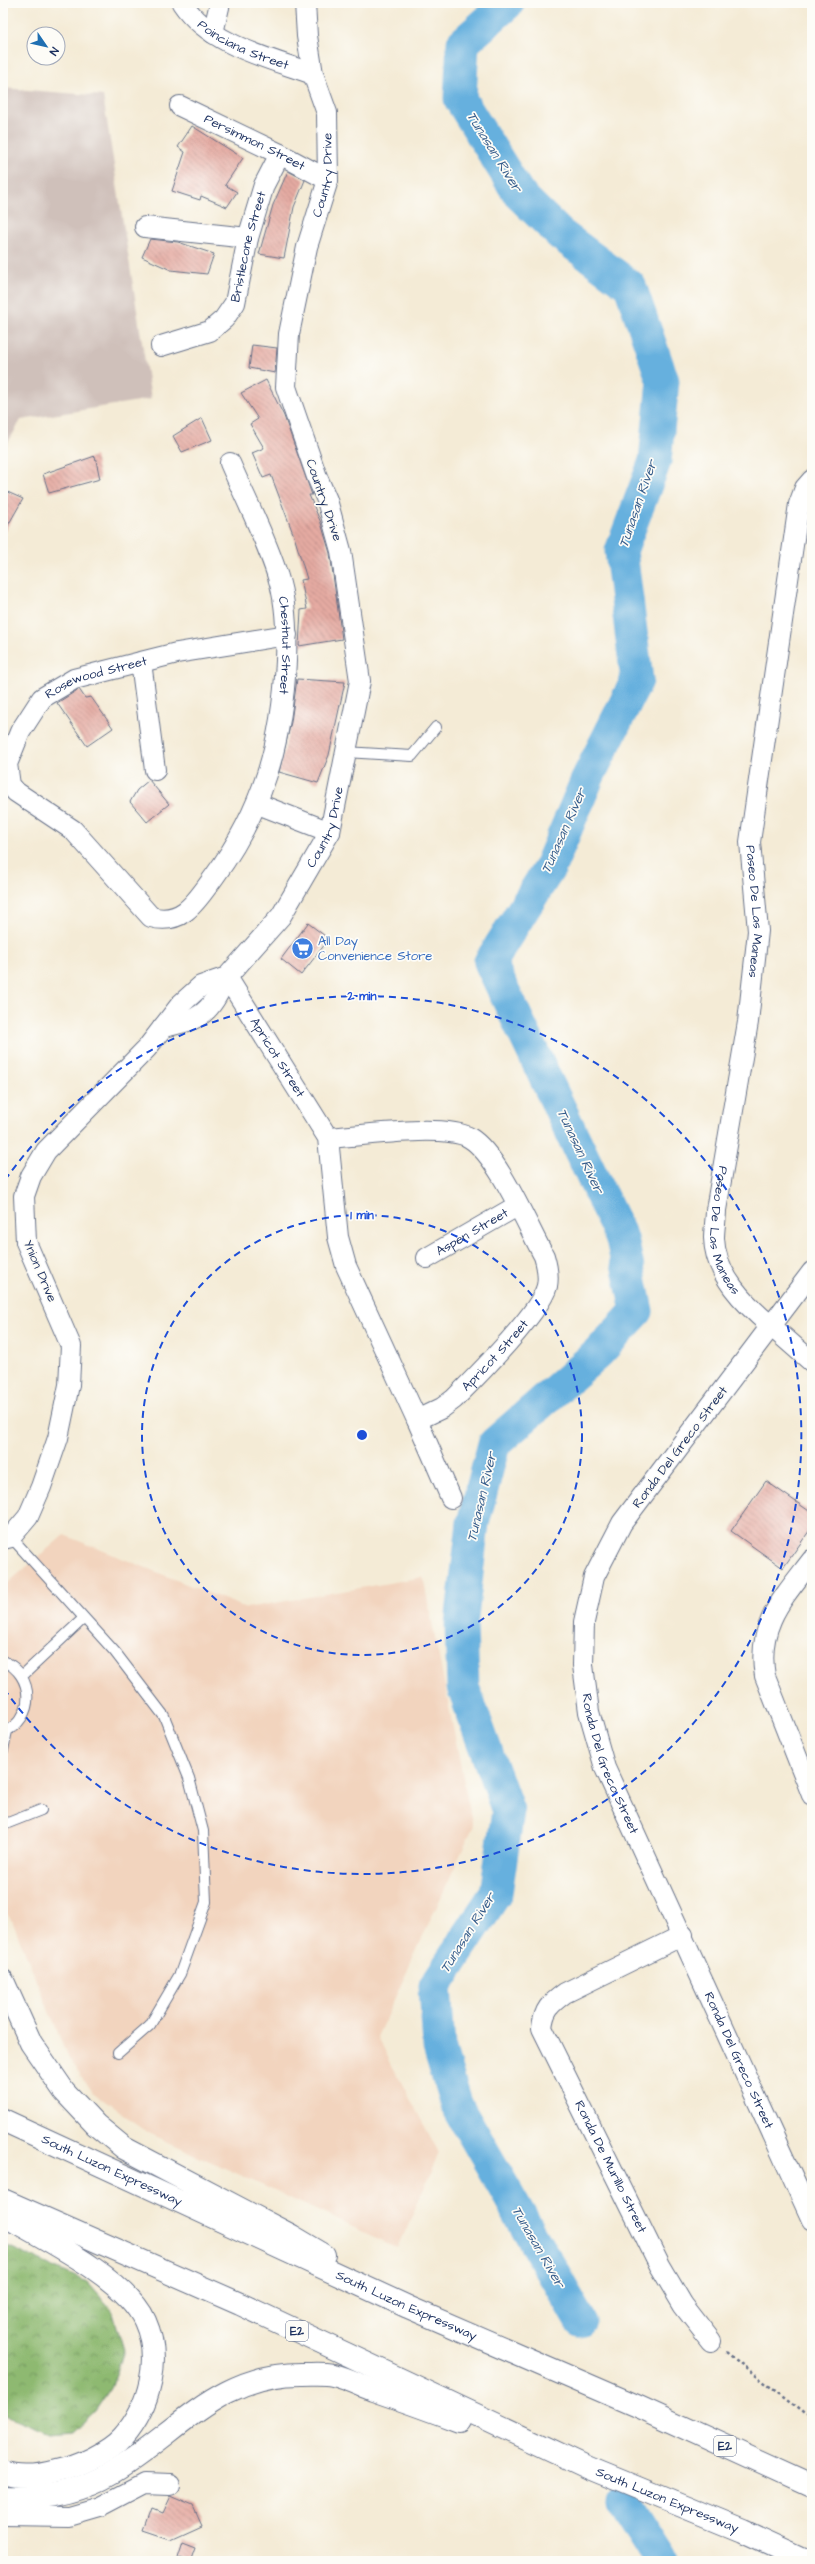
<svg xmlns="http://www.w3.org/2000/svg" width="815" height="2564" font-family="'Architects Daughter',sans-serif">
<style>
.built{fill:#f2d4be}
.industrial{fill:#cfc0ba}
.forest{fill:url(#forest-crowns);stroke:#547468}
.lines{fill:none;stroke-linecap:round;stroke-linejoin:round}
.river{stroke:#66b0de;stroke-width:33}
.building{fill:url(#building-back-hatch)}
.lane-casing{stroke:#677188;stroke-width:12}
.street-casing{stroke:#677188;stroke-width:22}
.highway-casing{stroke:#677188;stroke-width:24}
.path{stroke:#677188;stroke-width:2.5;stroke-dasharray:3 3;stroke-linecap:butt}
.lane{stroke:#fff;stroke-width:10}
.street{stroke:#fff;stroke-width:20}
.highway{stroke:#fff;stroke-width:22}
.ring{fill:none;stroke:#1d4ed8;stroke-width:2;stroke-dasharray:7 5}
.labels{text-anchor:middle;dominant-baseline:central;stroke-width:3.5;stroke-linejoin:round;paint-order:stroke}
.shield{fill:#fdfcf7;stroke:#5f6c8c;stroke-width:1}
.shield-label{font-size:12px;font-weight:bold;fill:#1b2f5e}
.street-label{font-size:13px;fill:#1b2f5e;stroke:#fdfcf7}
.shop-label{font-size:13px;fill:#366cbe;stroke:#fdfcf7;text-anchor:start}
.water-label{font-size:14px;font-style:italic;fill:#355c8b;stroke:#fdfcf7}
.centre{fill:#1d4ed8;stroke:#fdfcf7;stroke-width:2}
.ring-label{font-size:12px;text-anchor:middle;font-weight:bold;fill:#1d4ed8;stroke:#fdfcf7;stroke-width:3.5;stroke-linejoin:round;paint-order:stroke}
</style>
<defs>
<pattern id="forest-crowns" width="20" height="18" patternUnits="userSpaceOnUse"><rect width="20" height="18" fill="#8eb971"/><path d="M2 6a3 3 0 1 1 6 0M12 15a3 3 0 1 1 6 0" fill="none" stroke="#739760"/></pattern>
<pattern id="building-back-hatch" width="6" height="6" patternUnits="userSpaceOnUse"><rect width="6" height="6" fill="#e5aaa2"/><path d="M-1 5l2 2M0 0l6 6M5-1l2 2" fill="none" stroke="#b98b87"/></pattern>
</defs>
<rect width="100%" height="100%" fill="#fdfcf7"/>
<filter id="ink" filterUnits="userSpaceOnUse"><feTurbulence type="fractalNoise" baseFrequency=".025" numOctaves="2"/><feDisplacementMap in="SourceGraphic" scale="8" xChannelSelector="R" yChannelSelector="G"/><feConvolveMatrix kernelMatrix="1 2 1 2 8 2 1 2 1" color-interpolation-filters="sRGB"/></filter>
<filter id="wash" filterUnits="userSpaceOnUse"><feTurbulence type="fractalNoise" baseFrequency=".012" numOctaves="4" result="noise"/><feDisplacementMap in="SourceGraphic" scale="16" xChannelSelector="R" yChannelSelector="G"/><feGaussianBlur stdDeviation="0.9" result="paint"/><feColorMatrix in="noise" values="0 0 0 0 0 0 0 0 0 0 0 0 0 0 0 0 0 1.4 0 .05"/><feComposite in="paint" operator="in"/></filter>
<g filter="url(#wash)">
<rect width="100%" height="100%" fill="#f4ebd6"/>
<path class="built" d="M64 1535 246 1608 423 1577 473 1827 377 2037 439 2153 398 2248 149 2133 91 2091 68 2058 13 1923 3 1908V1587Z"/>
<path class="industrial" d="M3 88 103 96 151 399 21 420 3 451Z"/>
<path class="forest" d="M3 2244 87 2282 112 2310 124 2350 112 2386 95 2411 73 2432 49 2434 3 2415Z"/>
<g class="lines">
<path class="river" d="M508 3 463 43 460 99 519 194 560 234 630 286 663 381 655 461 621 551 637 680 589 775 550 867 490 962 622 1239 637 1311 598 1353 494 1444 473 1523 461 1624 463 1687 508 1811 496 1893 435 1986 439 2047 456 2104 580 2320
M623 2501 661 2561"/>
</g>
<g id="blocks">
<path class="building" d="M192 126 243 158 225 185 237 192 227 207 201 196 200 200 172 191 185 152 178 147Z
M288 171 305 180 294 207 284 258 259 254 273 205Z
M150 239 178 242 214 254 207 274 171 270 142 257Z
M252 345 277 348 275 373 249 368Z
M266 380 284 416 312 495H309L321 523 330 553 342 639 299 646 301 610 307 609 301 580 307 579 294 536 271 475 263 478 252 453 264 448 250 424 258 419 241 393Z
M202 418 212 440 182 452 173 436Z
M95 456 100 479 49 493 43 474Z
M3 490 23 499 3 534Z
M297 679 345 682 329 755 318 783 279 772 291 722Z
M79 689 85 698 91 697 113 728 87 746 57 703Z
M149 780 169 804 147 822 130 802 137 790Z
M308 923 329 939 301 975 281 959Z
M766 1481 812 1513V1527L783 1568 731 1531Z
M170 2496 193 2506 202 2526 171 2540 144 2531 152 2509 162 2513Z
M183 2542 196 2547 191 2561 178 2557Z"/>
</g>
</g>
<g filter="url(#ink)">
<use href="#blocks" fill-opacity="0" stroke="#677188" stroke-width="1"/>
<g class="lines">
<defs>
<path id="lane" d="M345 752 412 756 436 727
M11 1537 115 1652 164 1716 189 1778 203 1831 206 1902 180 1974 150 2025 118 2053
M3 1661C35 1674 36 1720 3 1732
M22 1676 84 1618
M3 1750 7 1731
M3 1825 41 1810"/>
<g id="street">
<path id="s1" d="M182 3C210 45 268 58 313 74"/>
<path d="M213 33 220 3"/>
<path id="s2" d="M180 106 280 154 328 180"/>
<path d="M145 227 248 238"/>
<path id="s3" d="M161 346 210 331 224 319 235 303 248 238 264 185 280 154"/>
<path id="s4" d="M230 463C246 500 266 538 278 577 286 601 287 635 286 661 282 743 263 810 214 877 197 900 183 926 151 917L73 830 16 792 10 785 7 764 20 732 42 698 74 679 141 662 177 653 287 635"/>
<path id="s5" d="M812 480 805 488 799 504 750 842 758 931 748 1022 716 1210C716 1219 714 1229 714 1238 715 1275 745 1304 771 1326L622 1523 594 1577 584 1622 583 1665 589 1712 605 1768 812 2220"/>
<path d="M141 662 155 770"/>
<path d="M258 804 330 832"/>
<path id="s6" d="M227 977 328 1138 338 1237 346 1266 417 1420 442 1408 454 1399C475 1378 541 1312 547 1286 549 1276 547 1266 544 1256 528 1227 498 1155 470 1138 445 1123 360 1136 328 1138"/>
<path d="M163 1027C204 1019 208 1014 227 977"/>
<path id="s7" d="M427 1258 517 1206"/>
<path d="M812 1272 771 1326 812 1362"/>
<path d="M417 1420 451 1498"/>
<path id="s8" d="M3 1539 11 1537 28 1517 41 1487 58 1438 69 1385 71 1346 26 1242 24 1196 31 1176 46 1151 147 1048 181 1004 201 986 227 977 281 916 330 832 360 681 341 551 327 500 317 477 286 387 289 334 307 247 328 180 327 113 313 74 307 36 305 3"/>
<path d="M812 1560C783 1598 756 1625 765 1676L812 1795"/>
<path id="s9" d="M683 1935 565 1993C550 2004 544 2009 542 2028L660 2266 683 2305 711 2341"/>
<path d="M3 2515 69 2516 100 2507 144 2484 170 2485"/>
</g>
<g id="highway">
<path d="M3 1981 31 2043 64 2091 96 2125 124 2148 292 2236 324 2255"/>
<path id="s10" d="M3 2120 408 2307 639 2407 812 2486"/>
<path id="s11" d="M3 2200 240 2304 589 2468 743 2531 808 2561"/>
<path d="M3 2215C42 2237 127 2279 145 2321 162 2359 150 2406 123 2437 109 2453 78 2467 57 2471 39 2476 21 2478 3 2472"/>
<path d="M3 2497C42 2499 79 2492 113 2472 178 2433 219 2373 303 2374 313 2374 324 2373 333 2375 347 2378 360 2385 373 2390 402 2400 430 2410 459 2421"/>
</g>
</defs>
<use href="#lane" class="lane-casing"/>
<use href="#street" class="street-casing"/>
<use href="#highway" class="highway-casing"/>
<path class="path" d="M726 2352 812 2420"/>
<use href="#lane" class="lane"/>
<use href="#street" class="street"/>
<use href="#highway" class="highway"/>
</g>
</g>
<g class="ring">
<circle cx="362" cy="1435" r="220"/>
<path d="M5 1180A439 439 0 1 1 5 1690"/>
</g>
<defs>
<symbol id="supermarket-disc" viewBox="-11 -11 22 22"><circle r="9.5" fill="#3f7fe0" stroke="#fdfcf7"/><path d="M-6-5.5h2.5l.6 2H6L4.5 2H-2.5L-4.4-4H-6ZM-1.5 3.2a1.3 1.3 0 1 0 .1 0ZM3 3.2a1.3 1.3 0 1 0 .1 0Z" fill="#fff"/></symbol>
</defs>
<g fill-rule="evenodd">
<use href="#supermarket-disc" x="290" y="936" width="25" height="25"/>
</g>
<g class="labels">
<g class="shield">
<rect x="286" y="2321" width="22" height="20" rx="3"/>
<rect x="714" y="2436" width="22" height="20" rx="3"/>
</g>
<g class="shield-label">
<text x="297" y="2331">E2</text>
<text x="725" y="2446">E2</text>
</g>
<g class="street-label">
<text stroke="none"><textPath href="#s1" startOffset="76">Poinciana Street</textPath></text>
<text stroke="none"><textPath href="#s2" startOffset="83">Persimmon Street</textPath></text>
<text stroke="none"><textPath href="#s8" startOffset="1530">Country Drive</textPath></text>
<text stroke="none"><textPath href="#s3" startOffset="147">Bristlecone Street</textPath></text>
<text transform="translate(324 500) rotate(71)">Country Drive</text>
<text stroke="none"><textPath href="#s4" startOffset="193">Chestnut Street</textPath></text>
<text stroke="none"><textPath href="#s4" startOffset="870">Rosewood Street</textPath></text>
<text stroke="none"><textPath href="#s8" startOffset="858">Country Drive</textPath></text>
<text stroke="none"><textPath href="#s5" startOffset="439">Paseo De Las Maneas</textPath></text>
<text stroke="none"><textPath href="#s6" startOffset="95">Apricot Street</textPath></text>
<text stroke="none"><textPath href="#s5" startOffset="763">Paseo De Las Maneas</textPath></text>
<text stroke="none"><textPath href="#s7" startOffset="52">Aspen Street</textPath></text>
<text transform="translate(40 1271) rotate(67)">Ynion Drive</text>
<text stroke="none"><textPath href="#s6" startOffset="592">Apricot Street</textPath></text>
<text transform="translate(680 1447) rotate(-53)">Ronda Del Greco Street</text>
<text stroke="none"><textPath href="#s5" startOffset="1377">Ronda Del Greco Street</textPath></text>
<text stroke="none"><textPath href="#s5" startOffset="1701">Ronda Del Greco Street</textPath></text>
<text stroke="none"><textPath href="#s9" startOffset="330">Ronda De Murillo Street</textPath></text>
<text stroke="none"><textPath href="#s10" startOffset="120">South Luzon Expressway</textPath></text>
<text stroke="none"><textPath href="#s10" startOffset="444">South Luzon Expressway</textPath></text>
<text stroke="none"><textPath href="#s11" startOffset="729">South Luzon Expressway</textPath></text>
</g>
<g class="shop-label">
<text x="318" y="941">All Day<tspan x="318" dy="15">Convenience Store</tspan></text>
</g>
<g class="water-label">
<text transform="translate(494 152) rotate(58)">Tunasan River</text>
<text transform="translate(638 504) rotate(-71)">Tunasan River</text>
<text transform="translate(564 831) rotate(-66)">Tunasan River</text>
<text transform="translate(580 1151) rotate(65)">Tunasan River</text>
<text transform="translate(482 1497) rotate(-77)">Tunasan River</text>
<text transform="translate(468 1933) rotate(-58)">Tunasan River</text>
<text transform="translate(538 2247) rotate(60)">Tunasan River</text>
</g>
</g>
<circle cx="362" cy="1435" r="6" class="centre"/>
<g class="ring-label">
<text x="362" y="1000">2 min</text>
<text x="362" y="1219">1 min</text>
</g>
<rect width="815" height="2564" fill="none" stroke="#fdfcf7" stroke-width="16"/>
<g transform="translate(46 46) rotate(124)"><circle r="19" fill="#fdfcf7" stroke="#a3aaba"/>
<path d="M0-3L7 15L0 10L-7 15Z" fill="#1f6fb2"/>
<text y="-6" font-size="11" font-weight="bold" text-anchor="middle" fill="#1b2f5e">N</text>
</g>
</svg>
